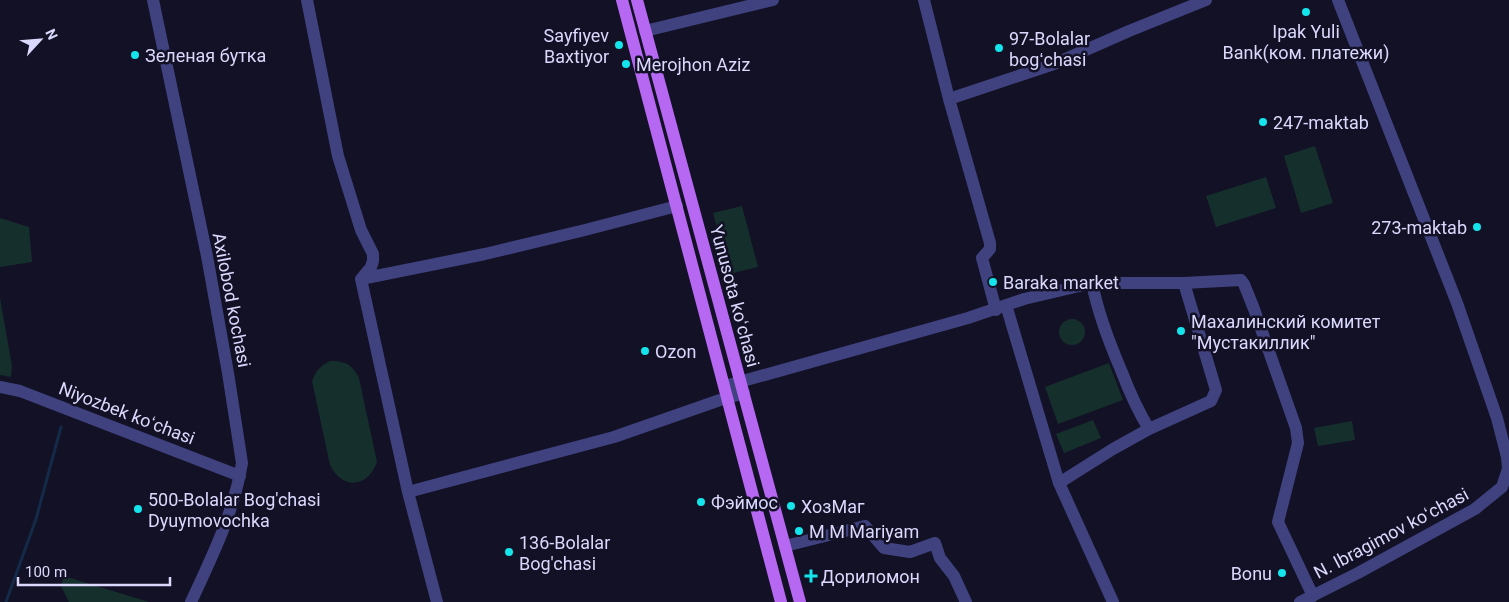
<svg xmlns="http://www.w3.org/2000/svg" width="1509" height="602" font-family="Roboto,sans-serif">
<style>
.green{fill:#152f2c}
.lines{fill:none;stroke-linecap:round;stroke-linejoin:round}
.stream{stroke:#132a48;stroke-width:3}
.minor{stroke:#404280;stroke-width:12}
.major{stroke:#b668f3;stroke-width:12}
.poi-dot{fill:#14e4ec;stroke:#131125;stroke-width:2}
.labels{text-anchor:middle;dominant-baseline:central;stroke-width:5;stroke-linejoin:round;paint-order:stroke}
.poi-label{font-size:18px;fill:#dad8fc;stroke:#131125;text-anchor:start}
.street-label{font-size:18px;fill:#dad8fc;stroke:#131125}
</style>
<rect width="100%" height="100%" fill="#131125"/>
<path class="green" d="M1315 146 1333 203 1301 213 1284 156Z
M1266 177 1276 208 1216 227 1206 196Z
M742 206 758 267 729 274 713 213Z
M0 218 29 227 32 262 0 267Z
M0 298 12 366 11 377 0 375Z
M1059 332a13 13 0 1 1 26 0a13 13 0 1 1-26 0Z
M330 361C344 360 353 365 359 378L377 462C368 488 342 490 330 465L312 381C316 371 320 366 330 361Z
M1109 363 1123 400 1058 424 1045 387Z
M1093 420 1101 438 1064 453 1056 434Z
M1352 421 1355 440 1318 446 1314 428Z
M64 576 149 602H69L61 586Z"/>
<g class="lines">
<path class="stream" d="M6 602 36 519 61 427"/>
<path class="minor" d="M153 0 207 256 228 373 242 463C234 512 212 557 191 602
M307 0 338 156 361 230 373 254V261L371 267 361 279 408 492 437 602
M924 0 949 99 1054 64 1129 31 1206 0
M645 31 773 0
M949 99 990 243V249L982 258 996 310
M361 279 485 254 585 230 677 206
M1092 283C1098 313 1109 342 1121 370 1129 391 1138 411 1149 429
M1006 305 1059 483 1113 602
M725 386 968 318 1024 299 1092 283H1184L1241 280 1244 284 1254 309 1296 428 1298 443 1278 522 1313 596
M0 387 20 391 240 476
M1059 483 1113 449 1149 429 1211 401 1216 390 1184 283
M408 492 614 437 720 400 744 393
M785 546 865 526 884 548 910 552 935 543 940 558 954 576 966 602
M1300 602 1358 573 1475 509 1502 487 1508 469 1507 457 1497 418 1457 303 1338 0"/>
<path class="major" d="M622 0 781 602
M637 0 800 602"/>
</g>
<g class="poi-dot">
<circle cx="1306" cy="12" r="5"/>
<circle cx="619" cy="45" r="5"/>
<circle cx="999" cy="48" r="5"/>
<circle cx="135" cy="55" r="5"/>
<circle cx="626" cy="64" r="5"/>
<circle cx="1263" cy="122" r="5"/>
<circle cx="1477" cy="227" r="5"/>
<circle cx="993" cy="282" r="5"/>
<circle cx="1181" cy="331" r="5"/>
<circle cx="645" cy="351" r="5"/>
<circle cx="701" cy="502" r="5"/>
<circle cx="791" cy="506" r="5"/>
<circle cx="138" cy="509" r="5"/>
<circle cx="799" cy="531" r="5"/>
<circle cx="509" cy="552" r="5"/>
<circle cx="1282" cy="573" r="5"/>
<path d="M808.5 568.5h5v5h5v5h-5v5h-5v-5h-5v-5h5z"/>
</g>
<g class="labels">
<g class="poi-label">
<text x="1306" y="31" text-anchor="middle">Ipak Yuli<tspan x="1306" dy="21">Bank(ком. платежи)</tspan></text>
<text x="609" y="35" text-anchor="end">Sayfiyev<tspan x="609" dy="21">Baxtiyor</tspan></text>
<text x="1009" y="38">97-Bolalar<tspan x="1009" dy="21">bogʻchasi</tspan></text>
<text x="145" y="55">Зеленая бутка</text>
<text x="636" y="64">Merojhon Aziz</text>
<text x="1273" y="122">247-maktab</text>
<text x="1467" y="227" text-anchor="end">273-maktab</text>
<text x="1003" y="282">Baraka market</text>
<text x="1191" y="321">Махалинский комитет<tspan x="1191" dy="21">"Мустакиллик"</tspan></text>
<text x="655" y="351">Ozon</text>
<text x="148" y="499">500-Bolalar Bog'chasi<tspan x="148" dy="21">Dyuymovochka</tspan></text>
<text x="711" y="502">Фэймос</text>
<text x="801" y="506">ХозМаг</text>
<text x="809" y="531">M M Mariyam</text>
<text x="519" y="542">136-Bolalar<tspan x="519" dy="21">Bog'chasi</tspan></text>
<text x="1272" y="573" text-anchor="end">Bonu</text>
<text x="821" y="576">Дориломон</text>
</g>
<g class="street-label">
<text transform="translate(735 296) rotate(75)">Yunusota koʻchasi</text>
<text transform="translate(232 300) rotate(79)">Axilobod kochasi</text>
<text transform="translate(127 413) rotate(21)">Niyozbek koʻchasi</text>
<text transform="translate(1391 533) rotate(-28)">N. Ibragimov koʻchasi</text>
</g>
</g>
<g transform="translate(40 40) rotate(64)" stroke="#131125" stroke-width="4" paint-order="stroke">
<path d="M0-4L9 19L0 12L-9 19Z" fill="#dad8fc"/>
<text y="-8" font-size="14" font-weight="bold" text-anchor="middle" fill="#dad8fc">N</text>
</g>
<path d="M18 577v8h152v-8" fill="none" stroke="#dad8fc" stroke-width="2.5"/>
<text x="25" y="577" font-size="15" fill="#dad8fc" stroke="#131125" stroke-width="4" paint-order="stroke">100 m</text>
</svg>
